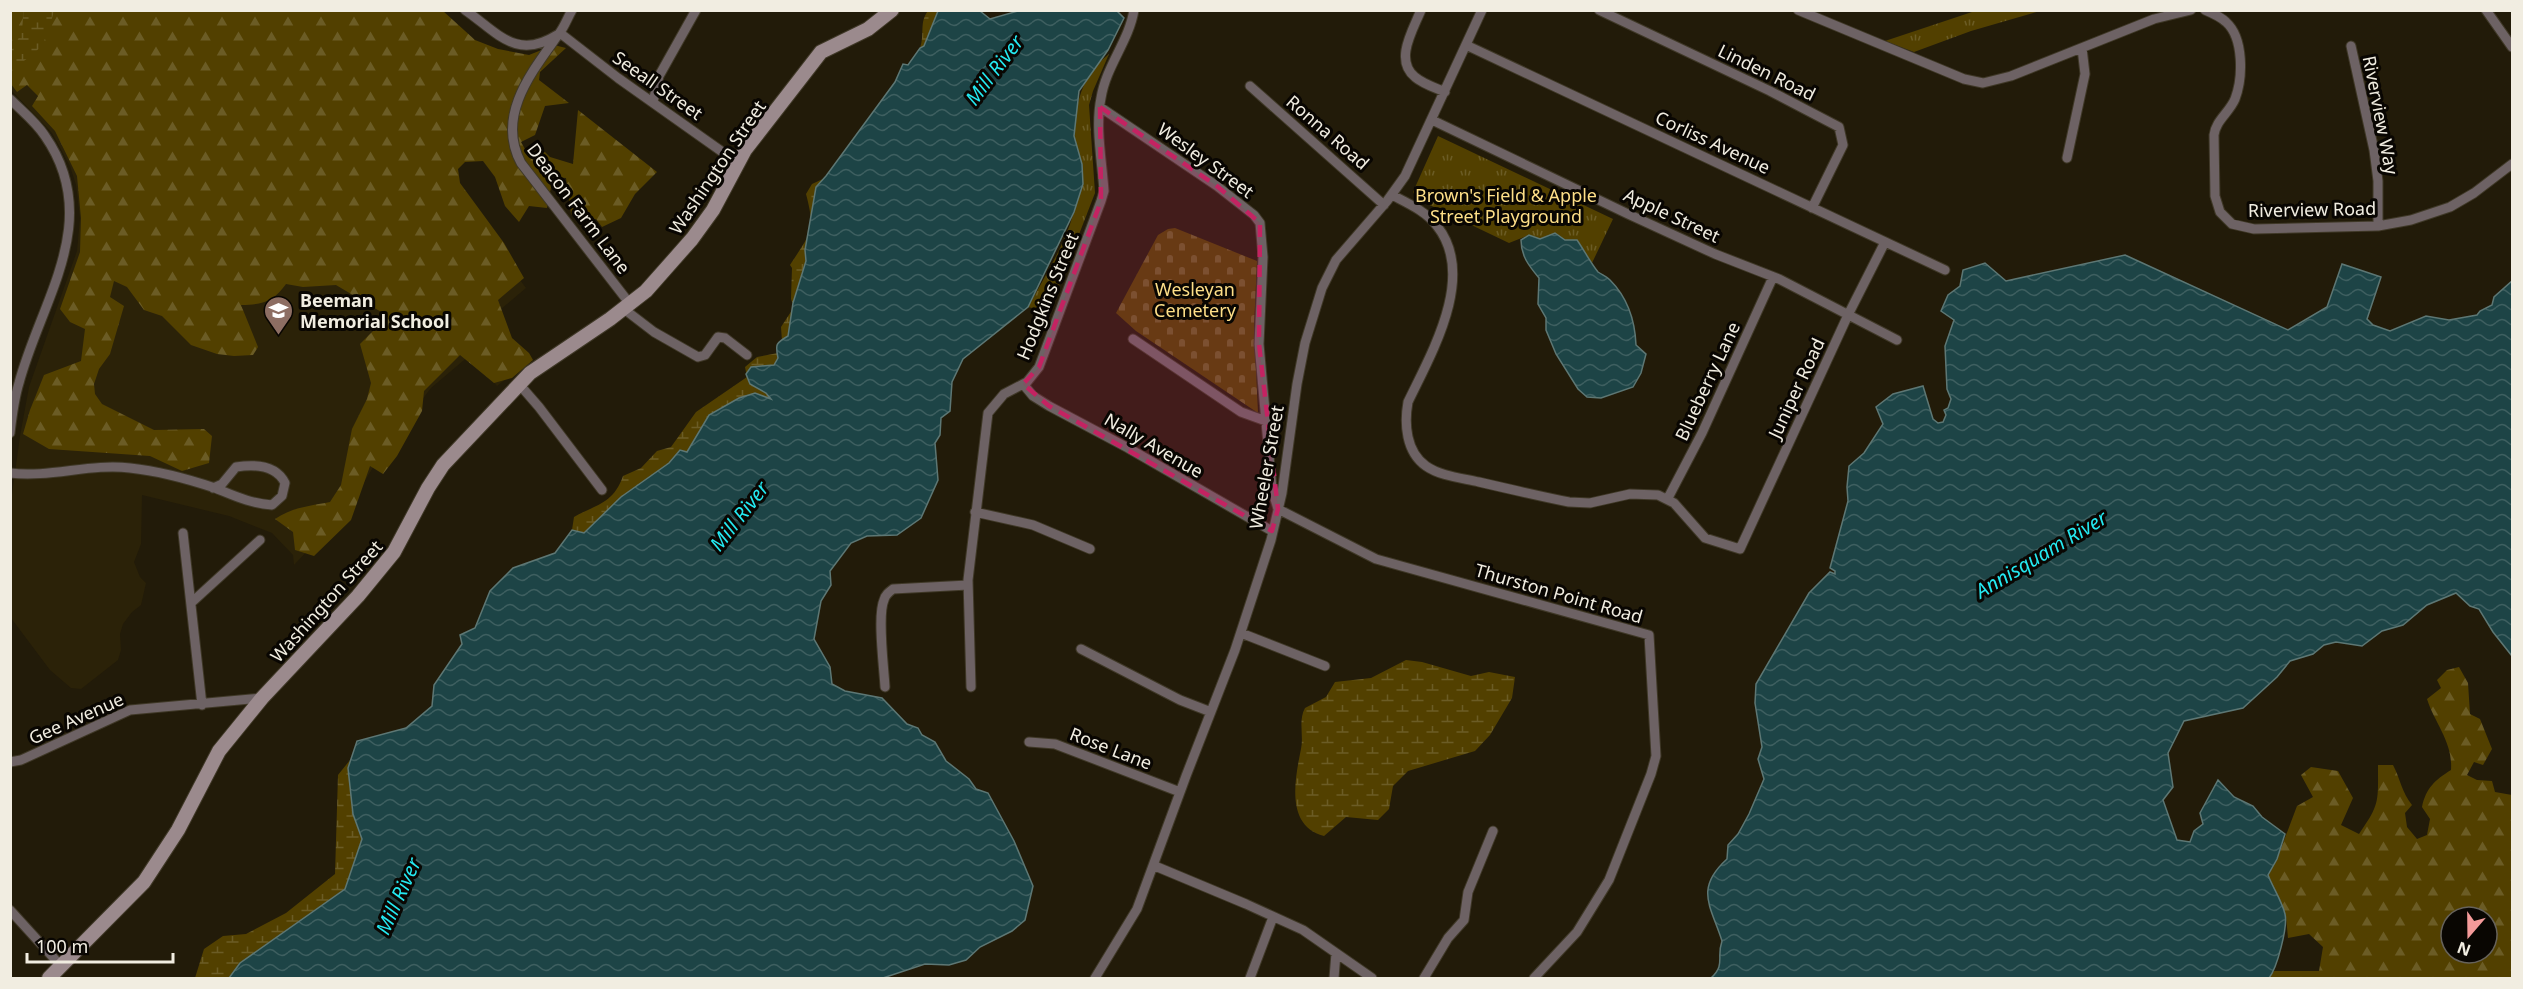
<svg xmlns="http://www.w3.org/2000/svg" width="2523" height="989" font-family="'Noto Sans',sans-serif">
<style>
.built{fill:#2b2208}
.grass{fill:url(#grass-tufts)}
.forest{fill:url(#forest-firs);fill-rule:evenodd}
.wetland{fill:url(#wetland-marsh)}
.cemetery{fill:url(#cemetery-stones)}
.water{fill:url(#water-waves);stroke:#5d7774;stroke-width:1.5}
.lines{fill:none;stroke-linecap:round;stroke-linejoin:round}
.minor-casing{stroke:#3f3827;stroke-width:11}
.secondary-casing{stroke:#3f3827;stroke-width:16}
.minor{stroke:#6d6264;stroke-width:9}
.secondary{stroke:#9b8a8d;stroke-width:14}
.marked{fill:#c42362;fill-opacity:0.2;stroke:#c42362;stroke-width:4.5;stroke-dasharray:12 8;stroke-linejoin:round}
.labels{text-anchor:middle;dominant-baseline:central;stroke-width:6;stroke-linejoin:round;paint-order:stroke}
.street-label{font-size:18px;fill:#f1ede1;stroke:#090602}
.park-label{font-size:18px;fill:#fedf88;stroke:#090602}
.poi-label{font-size:18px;font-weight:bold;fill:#f1ede1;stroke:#090602;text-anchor:start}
.water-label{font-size:20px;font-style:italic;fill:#24e9f1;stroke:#090602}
</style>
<defs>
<pattern id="grass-tufts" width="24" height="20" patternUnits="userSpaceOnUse" patternTransform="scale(1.5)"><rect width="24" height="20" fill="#524000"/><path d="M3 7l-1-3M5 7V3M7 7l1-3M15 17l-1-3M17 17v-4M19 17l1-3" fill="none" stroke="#6b5c25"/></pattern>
<pattern id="forest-firs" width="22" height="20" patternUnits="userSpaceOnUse" patternTransform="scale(1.5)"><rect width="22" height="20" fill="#524000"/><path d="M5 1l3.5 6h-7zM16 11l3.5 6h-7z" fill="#6b5c25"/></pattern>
<pattern id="wetland-marsh" width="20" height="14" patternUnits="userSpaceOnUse" patternTransform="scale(1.5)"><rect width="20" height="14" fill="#524000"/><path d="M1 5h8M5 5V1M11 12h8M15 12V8" fill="none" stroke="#6b5c25"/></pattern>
<pattern id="cemetery-stones" width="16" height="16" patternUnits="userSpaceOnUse" patternTransform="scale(1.5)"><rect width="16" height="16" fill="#524000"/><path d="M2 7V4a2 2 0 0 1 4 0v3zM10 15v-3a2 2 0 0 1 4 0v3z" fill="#6b5c25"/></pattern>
<pattern id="water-waves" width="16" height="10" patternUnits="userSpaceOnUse" patternTransform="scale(1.5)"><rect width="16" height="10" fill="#1d4446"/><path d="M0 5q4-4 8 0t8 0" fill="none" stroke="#3e5f60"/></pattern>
</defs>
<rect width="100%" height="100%" fill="#221b09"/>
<path class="built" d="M14 79 442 175 526 288 494 315 529 361 497 386 470 355 431 388 383 451 349 507 294 565 293 555 272 533 229 516 142 495 141 544 134 562 140 577 146 583 141 605 132 612 123 624 120 634 121 650 118 660 81 689 71 688 50 670 11 618 10 509 20 436 29 387 77 251 80 218 76 185 70 166 52 133 11 90V82Z"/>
<path class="grass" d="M1975 11H2040L1971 31 1914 52 1885 41Z
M1109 54 1093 91 1089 105 1095 193 1049 312 1028 307C1044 278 1064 246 1073 215 1076 205 1074 192 1074 182 1074 137 1068 85 1109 54Z
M1438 136 1613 219 1592 263 1577 240H1565L1555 233 1540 239 1529 235 1509 243 1417 199 1413 192Z"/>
<path class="forest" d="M10 11H443L475 40 498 49 529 55 554 45 566 48 540 72 539 80 569 103 545 106 535 135 521 142 530 158 545 152 550 157 573 164 578 110 657 172 635 194 621 218 602 227 596 219 580 223 571 214 566 178 553 177 547 208 529 206 519 222 505 206 495 177 483 161 465 162 458 169 460 183 504 243 524 278 498 300 512 338 529 353 533 360 512 378 494 383 460 355 424 391 422 411 397 456 383 474 370 466 351 520 314 556 295 550 293 532 275 519C293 507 310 506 330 502L341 485 352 429 367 399 371 383 360 344 388 316 336 285 303 287 286 284C274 301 263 305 241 305L258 347 253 355 234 356 217 354 191 345 162 316 144 310 127 287 114 281 110 297 124 306 110 354 99 369 94 384 95 394 102 404 154 430 204 429 212 436 209 463 182 471 150 456 49 449 23 434 30 410 44 375 81 361 85 329 70 322 60 309 80 252 81 218 77 176 55 131 32 106 38 96 27 85 17 92 11 84Z
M2459 667 2468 683 2470 714 2480 719 2492 749 2483 765 2474 762 2467 775 2477 780 2492 781 2495 792 2512 795V978H2269L2274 971H2319L2323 947 2309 934 2288 938 2286 916 2268 875 2277 859 2297 806 2313 797 2301 775 2311 767 2338 771 2353 798 2341 825 2359 834C2380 804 2378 802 2378 765H2393C2400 778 2402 793 2412 805L2405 813 2407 827 2417 839 2427 835 2430 819 2422 807C2426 788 2435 780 2451 770 2453 742 2435 724 2427 699L2441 688 2437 680 2447 670ZM2451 917H2487V953H2451Z"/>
<path class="wetland" d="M23 11H54C45 44 44 48 15 67L11 65V51C22 34 23 31 23 11Z
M928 11H942L932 43 920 48C925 35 919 22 928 11Z
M825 178 802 333 782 341 781 327 794 307 791 299 792 268 790 265C810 234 816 231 806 194L812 184Z
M778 353 779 364 772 400 756 394 739 398 709 415 688 455 585 533 572 530 574 517C597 504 613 504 623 476L641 468 657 451 671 447 696 412 747 377 745 367 757 357Z
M1406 660 1422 662 1471 676 1489 672 1515 677 1512 698 1490 735 1475 751 1408 771 1393 786 1389 809 1378 820 1346 817 1324 836C1285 826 1295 779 1301 749 1304 735 1298 721 1305 708L1326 697 1335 682 1371 678Z
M350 760 348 768 353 814 365 845 362 877 240 963 229 978H195L204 949 223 936 246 934 286 913 335 874 338 775Z"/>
<path class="cemetery" d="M1175 228 1257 261 1254 327 1258 413 1136 331 1116 313 1158 235 1168 229Z"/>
<path class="water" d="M1117 11 1124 18 1108 50 1079 91 1074 136 1082 164 1083 184 1074 212 1028 307 963 359 952 382 950 411 941 418 940 435 935 443 938 480 921 518 897 535 867 536 851 543 830 571 831 585 821 601 814 639 830 667 832 684 845 691 882 698 907 724 918 728 922 735 935 742 946 761 969 779 976 789 988 793 1014 841 1033 886 1025 920 1012 931 980 947 966 960 949 965 925 964 883 978H229L240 963 345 889 362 839 353 814 348 768 357 741 406 728 432 706 434 685 462 644 460 635 475 628 490 591 513 568 555 553 572 530 584 533 621 497 669 463 680 450 687 452 709 415 739 398 755 393 771 399 766 393 750 384 746 374 751 367 774 365 778 358C775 344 776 343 788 336L793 303 806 261 805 250 816 187 826 176 895 82 903 64 908 65 920 48 924 46 938 11H980L990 19 1018 11Z
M1555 233 1565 240H1577C1584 250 1590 262 1598 272 1602 275 1606 276 1610 280 1627 297 1635 321 1636 345L1646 354 1641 373 1633 387 1601 398 1587 397 1578 389 1556 354 1546 330V318L1538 304 1539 278C1529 266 1521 256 1521 240L1529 235 1540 239Z
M2125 255 2288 330 2327 307 2342 264 2381 277 2367 319 2373 325 2390 331 2426 316 2449 320 2477 315 2480 311 2492 305 2494 297 2512 281V656L2493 632 2479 609 2470 606 2456 593 2427 605 2403 625 2382 631 2362 646 2336 642 2324 645 2313 654 2290 661 2277 677 2243 708 2184 721 2168 753 2173 787 2163 800 2177 840 2190 842 2194 831 2203 824 2200 813 2218 780 2234 797 2253 806 2262 817 2285 834 2277 859 2268 875C2273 888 2282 901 2285 914 2288 927 2277 968 2269 978H1711C1726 964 1716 958 1722 941 1711 906 1694 889 1727 859L1728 845 1738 834 1749 814 1764 779 1758 759 1762 747 1755 703 1756 684 1809 593 1830 572 1835 574V571L1830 568 1848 501 1847 487 1849 466 1864 453 1883 424 1876 407 1893 394 1923 386 1933 419 1938 423 1943 422 1946 415 1944 410 1948 408 1951 399 1947 389 1945 346 1954 320 1941 311 1948 295 1960 286 1963 270 1985 263 2006 281Z"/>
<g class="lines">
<defs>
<path id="minor" d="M465 10C497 32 516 61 557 35
M572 10C567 19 564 28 558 35 531 73 496 116 521 163L630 304
M1421 10C1413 30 1394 60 1415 77 1423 84 1436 88 1445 92
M1599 10 1770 91 1839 127 1843 145 1812 208
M1798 10 1964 79 1983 83 2011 76 2154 19 2191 10
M2205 10C2212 13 2221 17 2226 22 2244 38 2243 78 2235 99 2229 113 2216 120 2214 135L2215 196 2220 212 2232 224 2254 229 2378 226 2411 220 2450 207 2474 193 2512 164
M2486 10 2512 47
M560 33 618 78 738 163
M1466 45 1945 270
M2351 46 2374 150 2378 181V226
M1250 86 1384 205
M10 99C22 111 36 122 45 136 104 221 41 300 19 383 14 399 12 416 10 433
M653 102 659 76 696 10
M1100 107 1217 186 1254 215 1260 223 1263 257 1259 344 1272 489 1278 509 1376 559 1649 635 1656 756 1651 774 1609 880 1577 932 1534 978
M1432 120 1628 214 1715 254 1779 279 1897 340
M2067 158 2085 74 2082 48
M1392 195C1407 203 1426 211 1437 226 1477 276 1431 354 1408 402 1404 424 1406 452 1426 466 1440 476 1462 478 1479 482 1509 489 1539 496 1569 502L1590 503 1630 494 1658 495 1674 503 1705 538 1740 549 1848 315 1885 242
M624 309 654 332 698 357 705 355 718 337 725 338 747 355
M1133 339 1241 412 1266 421
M519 384 539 407 602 490
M1023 384 1033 396 1049 406 1128 448 1272 531
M10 473C50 478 91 463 130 468 158 471 188 479 215 488 235 496 249 503 272 505L282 496 285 483C276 465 255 464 236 467L222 484 213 488
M1668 498 1702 433 1773 277
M975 512 1033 525 1090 549
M183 533 202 705
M191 603 260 540
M1241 633 1325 666
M1081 649 1180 700 1211 712
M885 687C884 668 877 615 884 600 885 595 889 592 893 589L968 585
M971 687 968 580 988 413 1004 394 1027 382 1039 367 1101 201 1104 191C1102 161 1095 127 1101 98 1106 66 1129 41 1134 10
M1029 742 1055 744 1180 792
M10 762 21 760 130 710 262 698
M1155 866 1246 904 1303 930 1372 978
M10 910 61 966
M1095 978 1137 909 1186 776 1235 650 1271 540 1282 493 1297 384 1305 343 1322 288 1336 260 1387 201 1405 176 1482 10
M1250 978 1273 917
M1334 978 1336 953
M1424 978 1448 938 1464 920 1468 892 1493 831"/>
<path id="secondary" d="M49 978 144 882 178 830 219 751 262 698 358 596 394 552 428 488 443 465 530 373 610 319 646 291 692 239 713 210 745 150 821 52 868 29 892 10"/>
</defs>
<use href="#minor" class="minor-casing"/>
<use href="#secondary" class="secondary-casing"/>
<use href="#minor" class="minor"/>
<use href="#secondary" class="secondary"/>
</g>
<path class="marked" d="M1100 107 1217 186 1260 223 1259 344 1278 509 1272 531 1049 406 1023 384 1039 367 1101 201Z"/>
<defs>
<symbol id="school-pin" viewBox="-11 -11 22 30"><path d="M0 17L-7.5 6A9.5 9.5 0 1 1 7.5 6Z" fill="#8d6e63" stroke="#090602"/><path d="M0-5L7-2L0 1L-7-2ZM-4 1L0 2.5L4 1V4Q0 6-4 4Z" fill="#fff"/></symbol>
</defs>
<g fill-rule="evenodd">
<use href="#school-pin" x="262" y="294" width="33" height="45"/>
</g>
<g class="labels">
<g class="street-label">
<text transform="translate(1767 72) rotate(26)">Linden Road</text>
<text transform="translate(658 85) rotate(35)">Seeall Street</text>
<text transform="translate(2381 115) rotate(79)">Riverview Way</text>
<text transform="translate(1328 132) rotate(41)">Ronna Road</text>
<text transform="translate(1713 142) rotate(25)">Corliss Avenue</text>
<text transform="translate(1206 160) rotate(36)">Wesley Street</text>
<text transform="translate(717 167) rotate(-56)">Washington Street</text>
<text transform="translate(579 208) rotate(53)">Deacon Farm Lane</text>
<text transform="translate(2312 209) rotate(-1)">Riverview Road</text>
<text transform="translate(1672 215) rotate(25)">Apple Street</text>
<text transform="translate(1047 296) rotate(-68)">Hodgkins Street</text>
<text transform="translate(1707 381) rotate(-65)">Blueberry Lane</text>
<text transform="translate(1796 388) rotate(-65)">Juniper Road</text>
<text transform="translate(1154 445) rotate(30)">Nally Avenue</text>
<text transform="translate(1266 467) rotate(-80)">Wheeler Street</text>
<text transform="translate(1559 593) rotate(16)">Thurston Point Road</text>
<text transform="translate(326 601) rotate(-48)">Washington Street</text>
<text transform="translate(76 718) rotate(-24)">Gee Avenue</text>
<text transform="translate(1111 748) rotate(21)">Rose Lane</text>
</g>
<g class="park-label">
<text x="1506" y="195">Brown's Field &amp; Apple<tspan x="1506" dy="21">Street Playground</tspan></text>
<text x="1195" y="289">Wesleyan<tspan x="1195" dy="21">Cemetery</tspan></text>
</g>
<g class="poi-label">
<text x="300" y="300">Beeman<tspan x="300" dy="21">Memorial School</tspan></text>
</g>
<g class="water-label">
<text transform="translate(994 70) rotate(-53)">Mill River</text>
<text transform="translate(739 516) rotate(-52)">Mill River</text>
<text transform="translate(2041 554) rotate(-31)">Annisquam River</text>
<text transform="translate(398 896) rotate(-66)">Mill River</text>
</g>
</g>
<rect width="2523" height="989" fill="none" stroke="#f1ede1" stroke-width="24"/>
<g transform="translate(2469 935) rotate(200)"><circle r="28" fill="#090602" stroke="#66625b" stroke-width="1.5"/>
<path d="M0-4.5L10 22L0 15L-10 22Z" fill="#f59b9a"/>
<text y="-9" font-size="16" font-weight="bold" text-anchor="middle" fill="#f1ede1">N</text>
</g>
<path d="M27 953v9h146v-9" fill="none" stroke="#f1ede1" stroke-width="3"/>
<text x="36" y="953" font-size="18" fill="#f1ede1" stroke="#090602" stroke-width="4.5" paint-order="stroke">100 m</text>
</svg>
